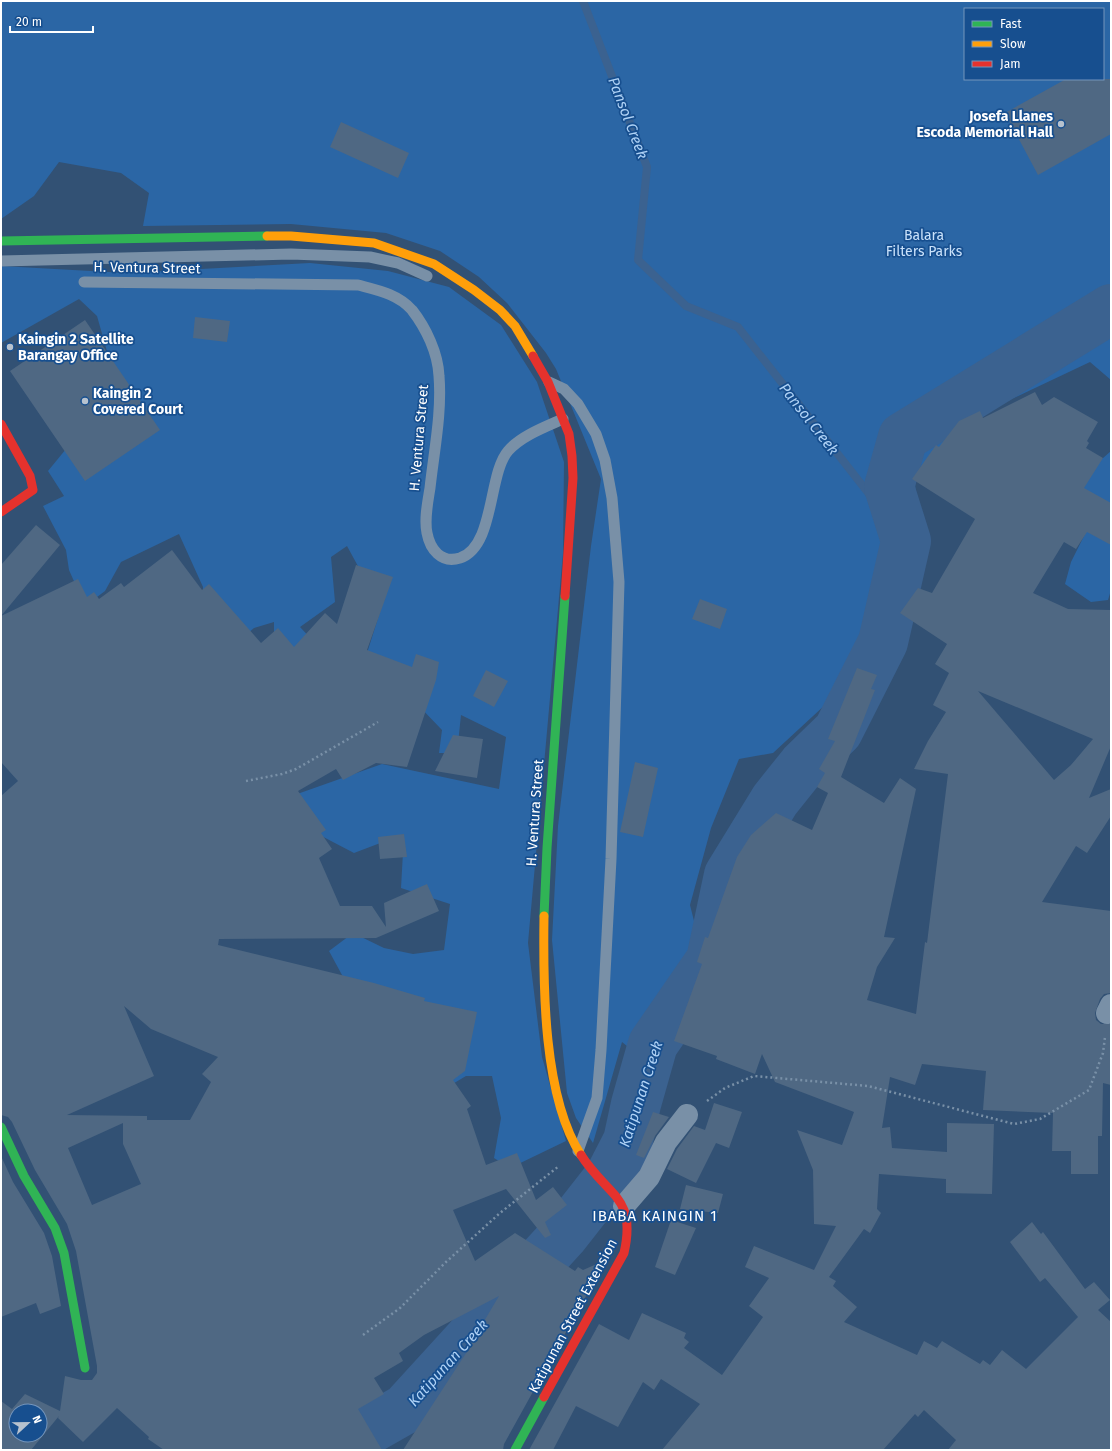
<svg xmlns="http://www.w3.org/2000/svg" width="1112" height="1451" font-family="'Fira Sans',sans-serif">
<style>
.green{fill:#2b66a5;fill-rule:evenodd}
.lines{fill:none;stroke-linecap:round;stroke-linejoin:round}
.stream{stroke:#3b6290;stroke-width:8}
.river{stroke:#3b6290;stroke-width:50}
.building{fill:#4f6883;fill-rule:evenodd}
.path{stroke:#7990a7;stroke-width:2.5;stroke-dasharray:2 3;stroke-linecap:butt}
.lane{stroke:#7990a7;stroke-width:11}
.street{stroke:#7990a7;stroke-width:22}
.fast{stroke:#30b455;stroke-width:9}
.slow{stroke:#ff9f0a;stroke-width:9}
.jam{stroke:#e5322d;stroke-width:9}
.poi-dot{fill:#b7c2ce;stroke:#174f8f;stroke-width:1.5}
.labels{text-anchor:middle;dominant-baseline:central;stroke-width:3.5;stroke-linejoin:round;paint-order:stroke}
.poi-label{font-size:14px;font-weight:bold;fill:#fff;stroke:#174f8f;text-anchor:start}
.park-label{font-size:14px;fill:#cae2fb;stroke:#174f8f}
.street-label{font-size:14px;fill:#fff;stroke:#174f8f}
.water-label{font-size:15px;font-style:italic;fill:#afd2f6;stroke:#174f8f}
.neighbourhood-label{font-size:15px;letter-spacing:1px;fill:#fff;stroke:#174f8f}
</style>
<rect width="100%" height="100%" fill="#325174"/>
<path class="green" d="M1 1H1111V380L1090 362 982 413 942 464 915 481 917 534 839 692 773 753 739 759 711 828 690 905 702 953 637 1054 622 1042 593 1143 576 1118 567 1093 552 940 558 826 591 546 601 479 556 369 546 353 507 303 479 277 440 251 386 233 291 224 143 226 149 193 121 173 59 162 34 196 1 219ZM965 9H1103V79H965Z
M310 263 388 271 449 287 501 325 537 382 564 462 563 553 528 943 542 1057 566 1141 510 1168 494 1158 501 1118 492 1076H466L424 1101 355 999 329 951 353 933 384 948 413 954 444 950 450 904 401 888 404 834 354 853 310 830 286 798 382 764 499 789 506 737 461 715 457 753H439L442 730 419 706 362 669 390 580 359 568 347 546 331 557 335 602 300 627 331 660 274 644V622L254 628 235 644 203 615V587L179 534 121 562 105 591 85 606 69 570 66 550 43 506 64 496 48 471 66 449 112 369 97 316 79 299 1 343V266L127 273Z
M1111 451V590L1108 600 1091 602 1065 584 1071 562 1092 520 1068 505 1086 473Z"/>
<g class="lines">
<path class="stream" d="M583 1 647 167 638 260 686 306 738 327 906 541"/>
<path class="river" d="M333 1450 405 1409 563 1236 610 1176 628 1141 636 1104 653 1044 711 960 729 875 775 800 803 765 838 731 883 642 906 541 889 487 903 437 1111 309"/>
</g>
<path class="building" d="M1066 79H1111V134L1038 175 1005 113Z
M341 122 409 153 398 178 330 147Z
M195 317 230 321 227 342 193 338Z
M85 320 160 430 85 481 10 371Z
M1035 392 1042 405 1054 397 1098 422 1087 441 1089 443 1086 448 1103 458 1084 488 1111 503V545L1087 532 1076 549 1064 542 1033 593 1068 609 1111 610V746L1089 798 1111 789V816L1087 853 1076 846 1042 902 1111 911V993L1104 994 1100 999 1095 1013 1096 1020 1101 1024H1111V1085L1103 1083 1102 1136H1098V1174H1071V1151H1052L1053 1113 983 1110 986 1071 922 1064 915 1085 890 1077 882 1128 890 1127 892 1148 947 1152V1123L994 1124 992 1194 946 1193V1179L879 1174 877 1209 881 1213 870 1233 864 1229 829 1277 836 1281 833 1286 857 1307 844 1322 917 1355 924 1341 937 1348 942 1341 980 1364 983 1360 990 1365 1002 1350 1026 1369 1078 1317 1045 1278 1040 1282 1010 1242 1032 1222 1041 1234 1043 1232 1085 1289 1094 1282 1110 1300 1098 1310 1111 1322V1450H948L956 1440 924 1410 918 1417 915 1414 883 1450H662L700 1404 661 1379 654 1390 643 1382 618 1427 576 1406 553 1450H529L599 1324 629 1340 642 1313 686 1333 684 1338 689 1342 684 1348 722 1375 763 1317 749 1306 769 1278 745 1267 754 1246 814 1270 836 1226 814 1224 813 1170 797 1130 842 1145 854 1112 775 1082 762 1054 755 1074 716 1059 717 1056 674 1041 702 964 697 962 705 937 708 938 737 857 751 835 776 813 812 830 828 793 817 787 825 773 819 769 835 741 828 739 857 668 877 675 871 689 875 690 841 777 884 803 900 778 916 789 884 937 895 938 877 967 867 1000 916 1014 925 942 927 943 948 774 914 769 928 741 946 712 933 705 949 673 935 664 947 644 900 613 918 588 932 593 975 519 912 479 936 445 939 447 959 421 980 411 983 418ZM978 691 1093 739 1071 765 1054 780Z
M36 525 60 545 1 616V565Z
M172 550 202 590 209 584 261 643 278 628 294 647 325 613 337 624 356 565 393 577 367 650 412 667 416 654 439 662 436 680 407 767 376 763 343 780 336 769 298 791 326 830 321 833 332 849 319 858 340 906H372L386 927 384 903 427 884 439 911 376 938 219 939 218 945 374 983 425 998 424 1001 477 1012 465 1071 453 1080 471 1106 467 1109 486 1165 517 1153 536 1200 553 1187 567 1205 545 1222 551 1235 545 1238 506 1189 453 1210 475 1261 515 1233 575 1271 578 1267 583 1270 606 1260 504 1444 503 1450H403L472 1344 470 1345 499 1296 424 1335 399 1353 403 1361 374 1378 384 1394 358 1409 382 1450H164L148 1439 149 1437 117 1408 83 1442 58 1418 59 1416 31 1450H1V1401L12 1409 25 1394 60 1411 65 1376 81 1380H92L97 1373V1366L76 1251 67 1224 35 1170 12 1122 8 1117 1 1115V796L18 781 1 762V616L78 579 87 597 94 592 99 599 121 583 124 587ZM124 1006 151 1029 218 1057 202 1074 211 1082 190 1120H147V1116L67 1115 154 1076ZM123 1123V1144L141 1184 92 1205 68 1148ZM16 1411H40V1435H16Z
M700 599 727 609 720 629 692 619Z
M486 670 508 681 494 707 473 696Z
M453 735 483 739 477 778 435 771Z
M635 762 658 768 643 837 620 832Z
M404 834 407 857 380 859 378 837Z
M714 1103 742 1112 729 1148 716 1143 696 1183 667 1169 677 1149 694 1126 705 1130Z
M653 1112 669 1117 655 1136 644 1158 636 1155Z
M1 1156 13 1182 44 1233 52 1256 61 1306 40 1314 36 1303 1 1317Z
M686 1185 723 1194 718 1213 680 1209Z
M671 1220 696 1228 675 1275 655 1267Z"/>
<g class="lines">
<path class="path" d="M246 781 282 774 296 769 378 722
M707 1101 725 1088 754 1076 868 1086 1014 1124 1040 1119 1089 1090 1103 1053 1105 1037
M363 1335 400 1308 446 1262 500 1213 559 1166"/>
<path class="lane" d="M1 261 291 254 370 257 398 263 427 276
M84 282 358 285C377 290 398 294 412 310 426 328 438 353 439 376 442 413 434 451 430 488 428 501 424 519 427 533 430 549 441 564 460 558 495 546 488 474 508 451 521 436 545 427 563 419
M549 382 564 389 578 404 596 434 605 460 612 498 619 582 611 859 601 1050 597 1098 578 1151"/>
<path class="street" d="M1107 1013 1111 1005
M624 1206 649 1177 666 1142 687 1115"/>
<path class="fast" d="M1 241 267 236
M544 916 547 848 565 596
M1 1127 24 1176 55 1228 64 1253 85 1368
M515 1450 544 1397"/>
<path class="slow" d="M267 236H291L374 243 434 264 474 290 500 310 515 326 533 356
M544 916C543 985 543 1097 581 1155"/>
<path class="jam" d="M533 356 548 382 569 434 572 456 573 478 565 596
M1 424 30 476 33 490 1 512
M544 1397 624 1253C637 1196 607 1196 581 1155"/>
</g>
<g class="poi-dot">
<circle cx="1061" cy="124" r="4"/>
<circle cx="10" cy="347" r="4"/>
<circle cx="85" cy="401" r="4"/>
</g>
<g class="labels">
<g class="poi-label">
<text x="1053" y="116" text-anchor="end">Josefa Llanes<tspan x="1053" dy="16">Escoda Memorial Hall</tspan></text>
<text x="18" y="339">Kaingin 2 Satellite<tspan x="18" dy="16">Barangay Office</tspan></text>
<text x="93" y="393">Kaingin 2<tspan x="93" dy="16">Covered Court</tspan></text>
</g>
<g class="park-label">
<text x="924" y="235">Balara<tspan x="924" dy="16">Filters Parks</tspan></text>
</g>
<g class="street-label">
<text transform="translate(147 268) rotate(1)">H. Ventura Street</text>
<text transform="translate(419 438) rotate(-85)">H. Ventura Street</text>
<text transform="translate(535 813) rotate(-86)">H. Ventura Street</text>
<text transform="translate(573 1316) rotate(-62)">Katipunan Street Extension</text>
</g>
<g class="water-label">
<text transform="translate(628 118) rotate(69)">Pansol Creek</text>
<text transform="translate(809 419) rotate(52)">Pansol Creek</text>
<text transform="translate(641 1094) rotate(-72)">Katipunan Creek</text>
<text transform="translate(448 1363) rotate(-48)">Katipunan Creek</text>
</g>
<g class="neighbourhood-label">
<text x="655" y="1216">IBABA KAINGIN 1</text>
</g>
</g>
<rect width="1112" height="1451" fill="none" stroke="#ffffff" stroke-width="4"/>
<rect x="964" y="8" width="140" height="72" fill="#174f8f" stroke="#7495bc"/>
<rect x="972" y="21" width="20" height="6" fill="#30b455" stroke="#7495bc"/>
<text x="1000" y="28" font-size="12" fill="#ffffff">Fast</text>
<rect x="972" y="41" width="20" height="6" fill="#ff9f0a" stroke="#7495bc"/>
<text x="1000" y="48" font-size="12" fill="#ffffff">Slow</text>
<rect x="972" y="61" width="20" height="6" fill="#e5322d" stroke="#7495bc"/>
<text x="1000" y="68" font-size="12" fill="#ffffff">Jam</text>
<g transform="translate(28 1423) rotate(68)"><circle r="19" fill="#174f8f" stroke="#7495bc"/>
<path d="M0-3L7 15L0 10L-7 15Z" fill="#b7c2ce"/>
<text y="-6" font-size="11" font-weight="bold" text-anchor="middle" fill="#ffffff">N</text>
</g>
<path d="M10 26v6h83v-6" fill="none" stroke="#ffffff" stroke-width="2"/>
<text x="16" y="26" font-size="12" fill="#ffffff" stroke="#174f8f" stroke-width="3" paint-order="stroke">20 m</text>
</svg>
